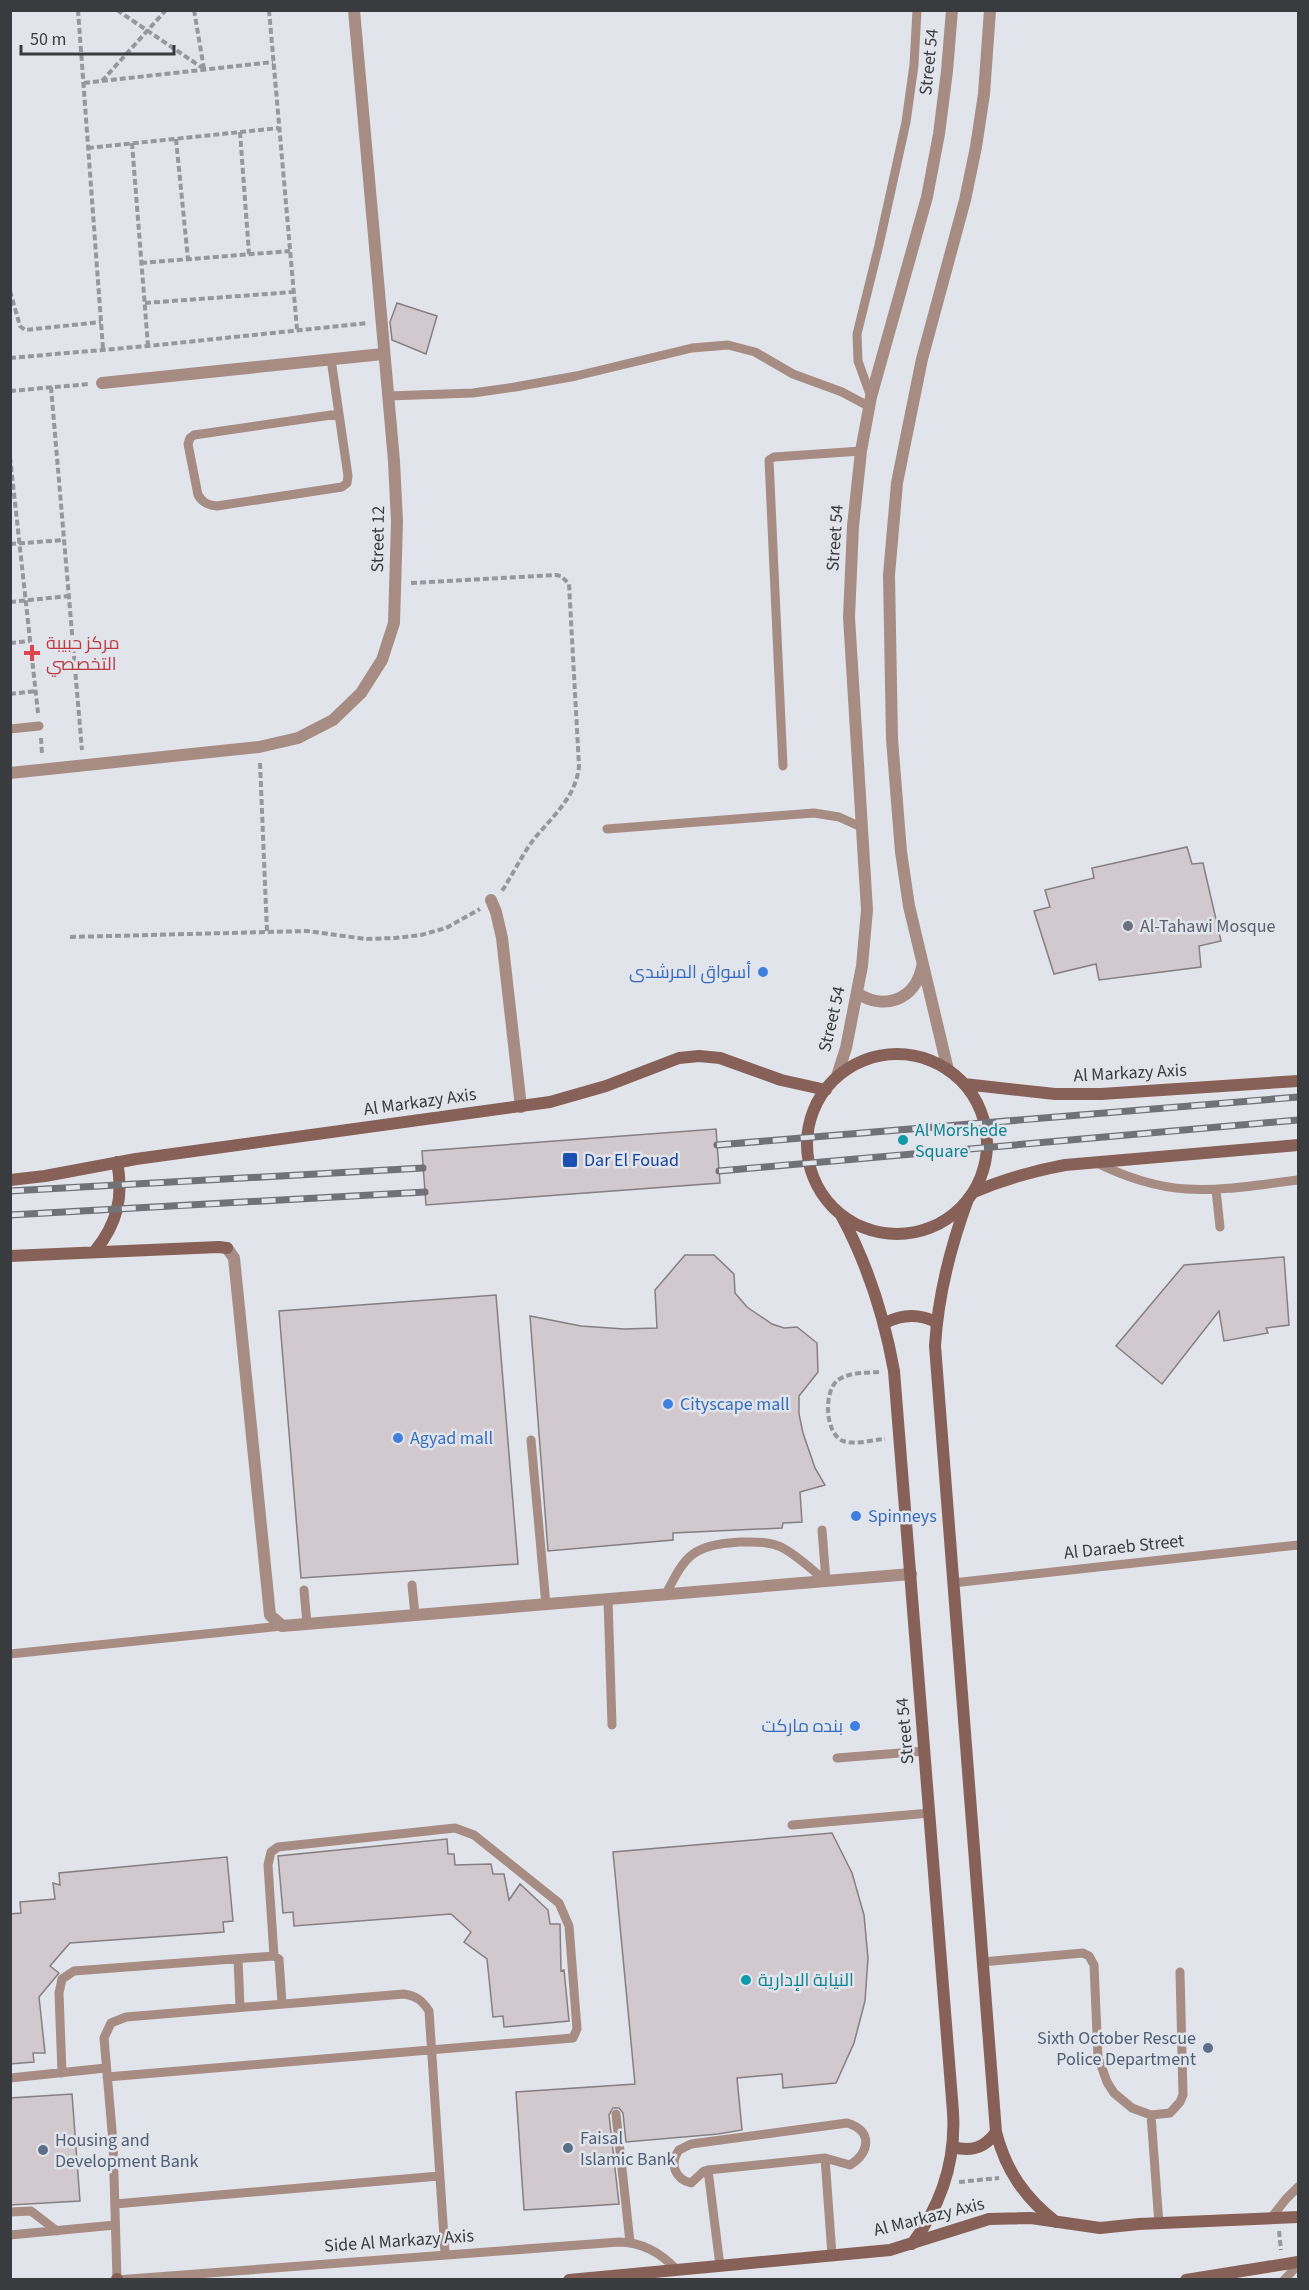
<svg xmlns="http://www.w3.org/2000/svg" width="1309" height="2290" font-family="'Source Sans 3',Cairo,sans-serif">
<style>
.building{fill:#d1c9cd;stroke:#867f82;stroke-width:1.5}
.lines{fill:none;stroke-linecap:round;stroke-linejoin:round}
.path{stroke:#97989e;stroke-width:4;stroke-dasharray:6 3;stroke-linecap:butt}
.lane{stroke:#a78c84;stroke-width:9}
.street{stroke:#a78c84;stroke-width:12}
.secondary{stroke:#876157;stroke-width:12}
.rail-casing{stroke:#717277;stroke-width:7}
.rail{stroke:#e2e4eb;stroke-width:4.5;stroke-dasharray:14;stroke-linecap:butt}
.health-dot{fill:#e0444e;stroke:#e2e4eb;stroke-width:2}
.worship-dot{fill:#6b7280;stroke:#e2e4eb;stroke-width:2}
.shop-dot{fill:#3f7fe0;stroke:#e2e4eb;stroke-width:2}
.culture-dot{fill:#0f9aa8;stroke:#e2e4eb;stroke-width:2}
.transit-dot{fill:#1a4fb4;stroke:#e2e4eb;stroke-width:2}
.service-dot{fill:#5c6f8a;stroke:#e2e4eb;stroke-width:2}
.labels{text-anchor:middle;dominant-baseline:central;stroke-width:5;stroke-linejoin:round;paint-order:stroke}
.street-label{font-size:18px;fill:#3a3b3e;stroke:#e2e4eb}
.health-label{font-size:18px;fill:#be3a42;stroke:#e2e4eb;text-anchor:start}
.worship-label{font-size:18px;fill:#5b616d;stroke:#e2e4eb;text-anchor:start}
.shop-label{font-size:18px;fill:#366cbe;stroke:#e2e4eb;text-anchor:start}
.culture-label{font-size:18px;fill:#0d838f;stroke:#e2e4eb;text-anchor:start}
.transit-label{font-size:18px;fill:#164399;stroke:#e2e4eb;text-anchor:start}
.service-label{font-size:18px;fill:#4e5e75;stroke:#e2e4eb;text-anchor:start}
</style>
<rect width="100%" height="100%" fill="#e2e4eb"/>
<path class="building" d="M397 303 437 316 426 354 392 340 390 322Z
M1187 847 1192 864 1203 863 1221 941 1199 946 1201 967 1099 980 1096 964 1054 974 1034 911 1050 907 1045 890 1094 878 1092 868Z
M716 1129 720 1183 426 1205 422 1151Z
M685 1255H714L734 1274 735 1293 747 1307 772 1324 784 1328 797 1327 817 1343 818 1372 799 1396V1414L803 1433 815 1468 825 1485 800 1492 802 1522 783 1523 782 1528 673 1533V1540L548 1551 530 1316 581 1326 624 1329 657 1328 655 1290Z
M1284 1257 1289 1325 1266 1328 1268 1333 1224 1341 1219 1311 1162 1384 1116 1346 1184 1265Z
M496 1295 518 1564 301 1578 279 1311Z
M832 1833 852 1873 864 1915 868 1958 865 2001 854 2043 836 2083 783 2088 782 2074 737 2078 742 2130 718 2134 626 2142 623 2113 619 2108H613L609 2115 619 2204 524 2210 516 2092 635 2084 613 1852Z
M447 1839 448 1854H454L455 1865 491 1864 493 1874H504L509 1900 520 1884 548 1910 550 1924H560L561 1971 564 1970 569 2021 504 2027 503 2016 493 2017 487 1959 464 1942 471 1932 451 1914 294 1926 293 1912 283 1913 278 1856Z
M227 1857 233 1921 223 1922 224 1932 70 1943 50 1966 59 1973 39 1997 45 2053H33L34 2062 10 2064V1914L21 1913 20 1902 55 1899 53 1883 60 1885 59 1873Z
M72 2094 80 2201 10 2205V2098Z"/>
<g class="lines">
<path class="path" d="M78 10 103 349
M117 10 204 69
M194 10 204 69
M269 10 297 329
M102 81 166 10
M84 83 273 62
M240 132 249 254
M176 139 188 259
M132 143 148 346
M88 148 279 128
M141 263 290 251
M10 291 20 326 25 330 101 322
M145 303 293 292
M10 358 148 346 368 323
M51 387 82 750
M10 391 89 384
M10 457 38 713
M10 544 64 540
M411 583 556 575 561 576 569 584 579 766C576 797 553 816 534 839 522 855 513 874 502 891
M10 602 69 596
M10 643 30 641
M10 694 36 691
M41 738 42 754
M260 763 267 932
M70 937 307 931 366 939 395 938 421 935 446 928 480 909
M879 1372C865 1373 849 1372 838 1380 823 1391 825 1434 843 1441 856 1445 872 1440 885 1439
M959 2182 999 2178
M1279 2231 1281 2250"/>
<path class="lane" d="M331 359 348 476 347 483 342 487 217 506C208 505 203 503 198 495L188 444 190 438 194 435 338 414
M388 396 473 393 515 387 576 376 692 348 728 345 755 352 793 374 842 392 870 407
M871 397 858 361 857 334 879 245 906 122 914 65 917 10
M10 729 39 726
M783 766 769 460 774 457 861 451
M607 829 814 813 839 817 861 827
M1097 1163C1174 1201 1217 1190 1298 1180
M1216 1190 1220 1227
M531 1440 546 1605
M822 1530 826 1581
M953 1583 1298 1545
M412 1585 415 1615
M304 1590 307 1624
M666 1594C686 1554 693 1545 740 1542 754 1542 768 1541 781 1547 797 1555 812 1570 826 1581
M608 1599 612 1725
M10 1654 282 1626
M837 1758 925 1751
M792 1825 930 1813
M238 1959 240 2007
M982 1962 1083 1953 1089 1956 1094 1965 1098 2057 1107 2082 1114 2093 1132 2108 1151 2115 1170 2113 1180 2102 1183 2095 1180 1972
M62 2073 59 1993 62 1979 74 1971 274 1956 279 1959 282 2004
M107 2077 573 2038 577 2029 569 1926 559 1903 474 1835 455 1828 278 1847 271 1852 268 1865 274 1956
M10 2078 106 2068
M616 2114 630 2242
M1151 2115 1159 2224
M847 2123C873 2131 870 2152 850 2165L825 2158 708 2170 704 2171 691 2183C675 2179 669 2164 679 2150L691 2144Z
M825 2158 832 2255
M708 2170 720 2266
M115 2204 439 2176
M10 2212 31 2211 57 2231
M1271 2218 1286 2199 1298 2187
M10 2235 115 2225
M117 2279 113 2142 104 2038 111 2023 126 2017 404 1994C416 1996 422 2000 429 2011L445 2253
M116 2280 619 2242C643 2242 661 2253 677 2270
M1284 2280 1298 2265"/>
<path class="street" d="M102 383 383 354
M10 773 259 747 298 738 333 720 361 693 382 660 394 623 397 522 394 461 354 10
M491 900 496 912 502 938 521 1107
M857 993C884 1011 915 1000 922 967
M948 1070 909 906 901 852 892 739 889 575 897 483 906 438 922 359 965 200 976 147 984 94 990 10
M837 1076 846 1048 862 966 867 910 849 617 853 526 861 451 871 397 927 197 939 134 947 71 952 10
M227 1248 234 1258 270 1615 282 1626 911 1574"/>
<path class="secondary" d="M807 1144a90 90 0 1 1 180 0a90 90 0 1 1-180 0Z
M964 1084 1055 1094H1101L1298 1081
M10 1180 45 1176 136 1159 550 1102 606 1086 679 1058 699 1056 720 1058 781 1080 826 1090
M974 1192C1004 1179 1033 1171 1065 1165L1298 1145
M968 1199C950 1248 938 1294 935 1346L996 2132C1006 2171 1025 2198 1056 2222
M841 1215C868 1265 884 1315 894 1371L953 2112C956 2161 942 2204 912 2244
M95 1251C117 1224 124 1197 117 1162
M10 1256 219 1247 227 1248
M885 1323C902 1314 918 1313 936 1322
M953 2147C971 2152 985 2148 996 2132
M117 2280V2279
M569 2280 890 2250 989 2219 1031 2218 1100 2228 1139 2224 1298 2217
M1186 2280 1298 2262"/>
<defs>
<path id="rail" d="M717 1145 1298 1097
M719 1171 1298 1120
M10 1191 423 1168
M10 1215 425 1192"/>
</defs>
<use href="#rail" class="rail-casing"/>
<use href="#rail" class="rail"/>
</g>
<path class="health-dot" d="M29 644h6v6h6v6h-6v6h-6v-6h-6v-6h6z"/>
<circle class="worship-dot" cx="1128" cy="926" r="6"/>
<g class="shop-dot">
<circle cx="763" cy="972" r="6"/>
<circle cx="668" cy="1404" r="6"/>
<circle cx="398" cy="1438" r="6"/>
<circle cx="856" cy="1516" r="6"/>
<circle cx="855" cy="1726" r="6"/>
</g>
<g class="culture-dot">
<circle cx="903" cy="1140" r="6"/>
<circle cx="746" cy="1980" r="6"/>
</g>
<rect class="transit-dot" x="562" y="1152" width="16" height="16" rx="3"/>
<g class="service-dot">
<circle cx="1208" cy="2048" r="6"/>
<circle cx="568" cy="2148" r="6"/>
<circle cx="43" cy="2150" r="6"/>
</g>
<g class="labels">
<g class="street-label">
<text transform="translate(929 62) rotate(-84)">Street 54</text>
<text transform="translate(835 538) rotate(-86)">Street 54</text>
<text transform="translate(378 539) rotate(-89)">Street 12</text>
<text transform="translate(832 1019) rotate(-77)">Street 54</text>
<text transform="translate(1130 1073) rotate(-3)">Al Markazy Axis</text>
<text transform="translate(420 1102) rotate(-8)">Al Markazy Axis</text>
<text transform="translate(1124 1547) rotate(-6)">Al Daraeb Street</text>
<text transform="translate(905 1731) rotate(-95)">Street 54</text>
<text transform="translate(929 2217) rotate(-14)">Al Markazy Axis</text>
<text transform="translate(399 2241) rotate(-4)">Side Al Markazy Axis</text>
</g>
<g class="health-label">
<text x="46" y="643">مركز حبيبة<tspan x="46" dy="21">التخصصي</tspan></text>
</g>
<g class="worship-label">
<text x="1140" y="926">Al-Tahawi Mosque</text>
</g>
<g class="shop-label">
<text x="751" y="972" text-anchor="end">أسواق المرشدى</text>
<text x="680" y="1404">Cityscape mall</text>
<text x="410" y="1438">Agyad mall</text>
<text x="868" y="1516">Spinneys</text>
<text x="843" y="1726" text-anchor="end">بنده ماركت</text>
</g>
<g class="culture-label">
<text x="915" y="1130">Al Morshede<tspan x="915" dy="21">Square</tspan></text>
<text x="758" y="1980">النيابة الإدارية</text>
</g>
<g class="transit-label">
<text x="584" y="1160">Dar El Fouad</text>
</g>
<g class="service-label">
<text x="1196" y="2038" text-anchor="end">Sixth October Rescue<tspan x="1196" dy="21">Police Department</tspan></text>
<text x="580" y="2138">Faisal<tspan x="580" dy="21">Islamic Bank</tspan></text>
<text x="55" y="2140">Housing and<tspan x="55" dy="21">Development Bank</tspan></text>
</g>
</g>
<rect width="1309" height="2290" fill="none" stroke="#3a3b3e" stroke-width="24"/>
<path d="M21 45v9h153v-9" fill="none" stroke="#3a3b3e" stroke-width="3"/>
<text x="30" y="45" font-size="18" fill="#3a3b3e" stroke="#e2e4eb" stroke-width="4.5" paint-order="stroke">50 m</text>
</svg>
